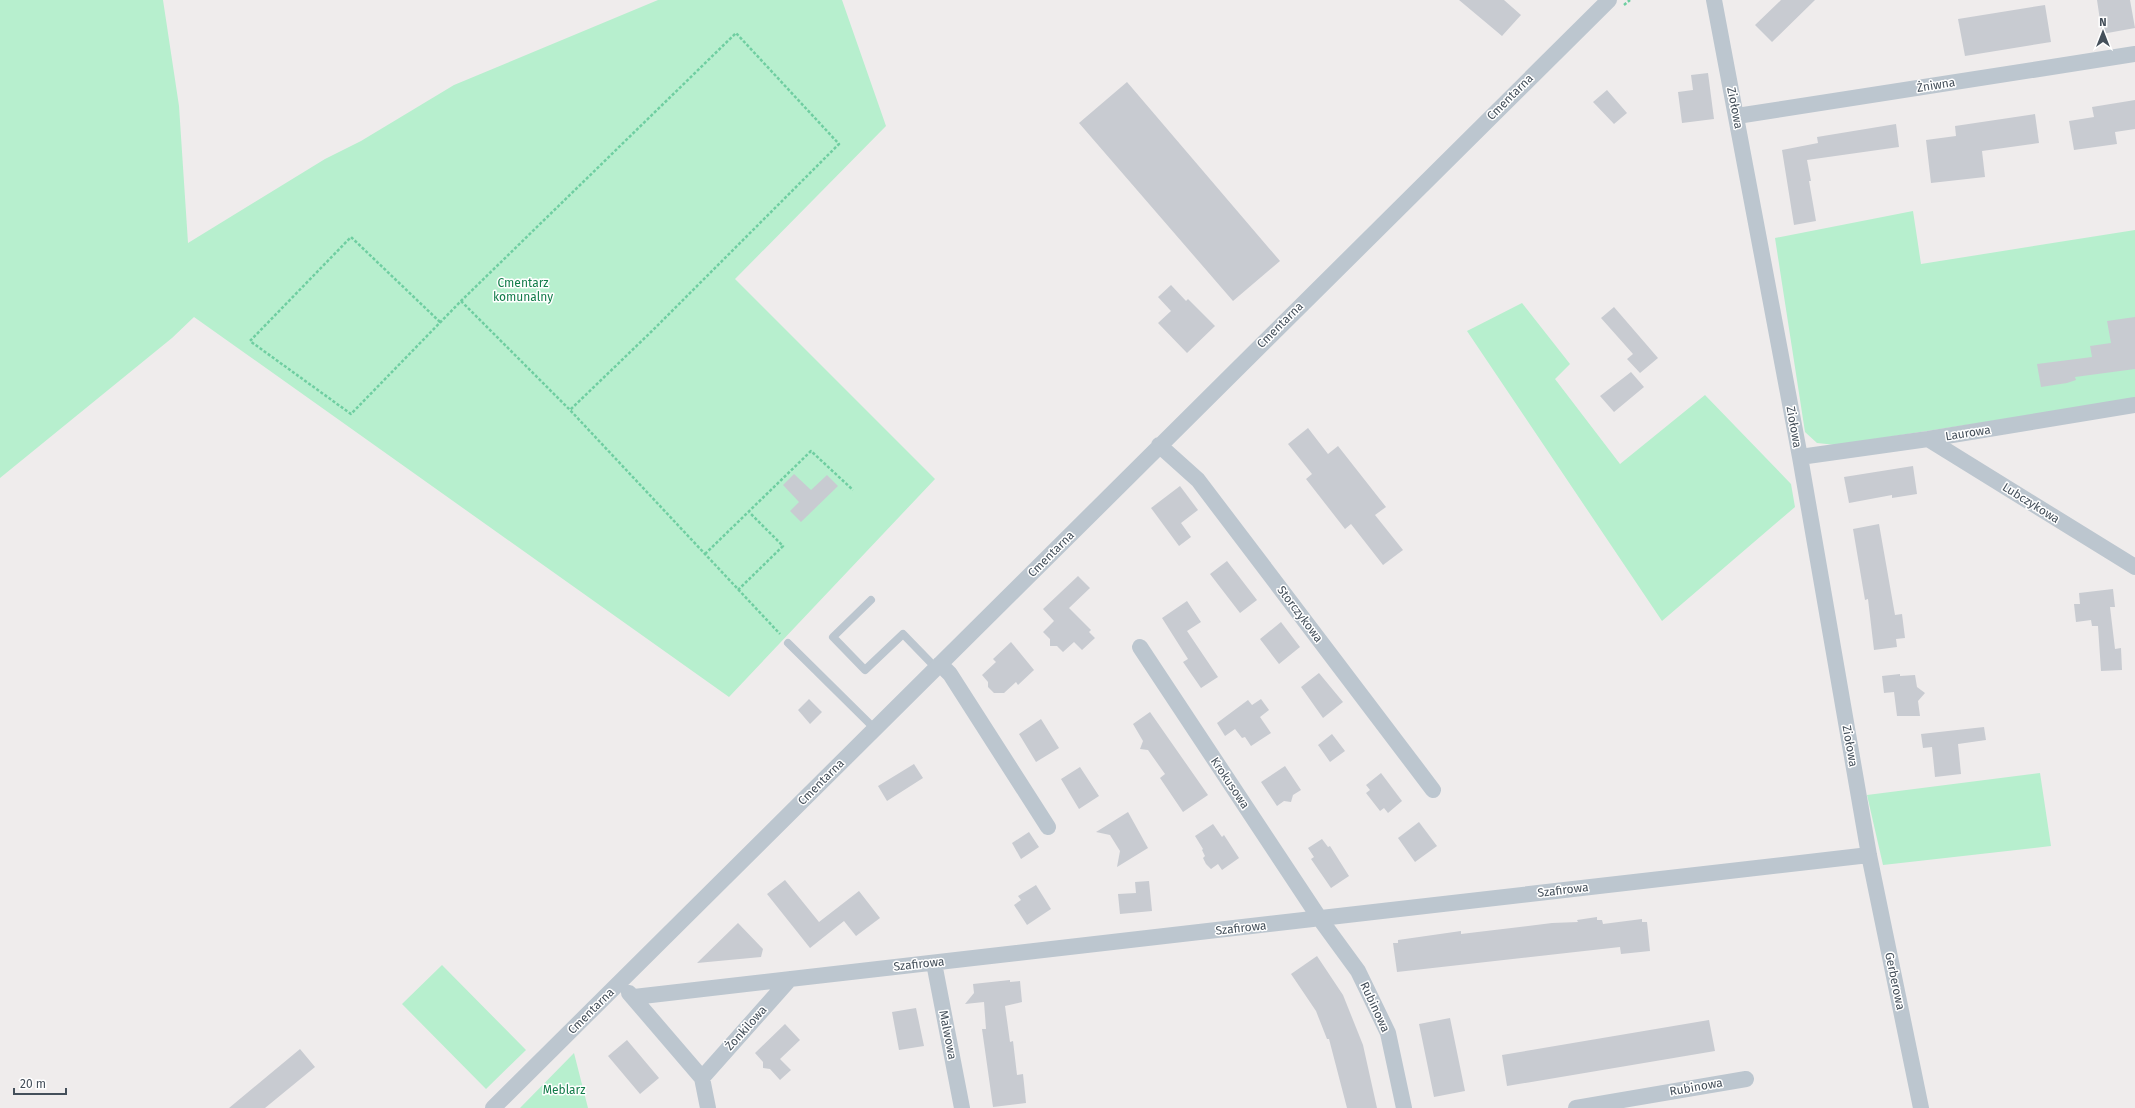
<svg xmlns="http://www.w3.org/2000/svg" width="2135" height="1108" font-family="'Fira Sans',sans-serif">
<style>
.green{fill:#b7efce}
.building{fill:#c8cbd1}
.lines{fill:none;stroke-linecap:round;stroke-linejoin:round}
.path{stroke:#6fcea1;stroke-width:2.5;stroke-dasharray:3 2;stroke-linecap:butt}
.lane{stroke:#bcc6cf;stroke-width:8}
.street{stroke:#bcc6cf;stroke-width:16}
.labels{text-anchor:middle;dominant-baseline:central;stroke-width:3;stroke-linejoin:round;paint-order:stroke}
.street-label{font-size:12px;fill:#444f5a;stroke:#fff}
.park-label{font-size:12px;fill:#137c4a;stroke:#fff}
</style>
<rect width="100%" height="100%" fill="#efecec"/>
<path class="green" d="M0 0H163L179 106 188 243 325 159 361 141 454 85 658 0H842L886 126 735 279 935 479 729 697 194 317 172 338 0 478Z
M1913 211 1921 264 2135 230V399L1836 445 1817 443 1805 432 1775 238Z
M1522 303 1570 364 1555 379 1620 464 1705 395 1791 484 1795 507 1662 621 1467 331Z
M2040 773 2051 846 1883 865 1867 795Z
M442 965 526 1050 486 1089 402 1004Z
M574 1053 588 1108H520Z"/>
<path class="building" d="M1459 0H1504L1521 15 1502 36Z
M1781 0H1815L1772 42 1755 25Z
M2097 0H2130L2135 28 2102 34Z
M2045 5 2051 42 1965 56 1958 19Z
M1708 73 1714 119 1682 123 1678 92 1693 90 1691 75Z
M1127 82 1280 261 1233 301 1079 123Z
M1607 90 1627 113 1614 124 1593 102Z
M2135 100V129L2115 132 2117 144 2074 150 2069 121 2094 117 2092 107Z
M2035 114 2039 143 1982 151 1985 177 1931 183 1926 140 1956 136 1955 126Z
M1896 124 1899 147 1807 160 1811 181H1809L1816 221 1794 225 1782 150 1818 143 1817 137Z
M1171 285 1186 301 1188 299 1215 326 1187 353 1158 323 1171 311 1158 297Z
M1614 307 1658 358 1640 373 1627 359 1633 354 1601 318Z
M2135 317V369L2075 377 2076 380 2067 383 2041 387 2037 364 2092 357 2090 346 2111 343 2107 321Z
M1631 372 1644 387 1614 412 1600 396Z
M1308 428 1328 454 1338 446 1386 507 1375 515 1403 550 1383 565 1351 524 1345 529 1306 479 1312 474 1288 444Z
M1913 466 1917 494 1892 498V495L1849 503 1844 477Z
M794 474 811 490 827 475 838 486 801 522 790 511 799 502 783 485Z
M1180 486 1198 510 1181 523 1191 537 1179 546 1151 508Z
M1879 524 1895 615 1902 614 1905 638 1896 639 1897 647 1874 650 1868 599 1865 600 1853 529Z
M1227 561 1257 600 1240 613 1210 574Z
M1078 576 1090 588 1069 608 1091 630 1089 632 1095 638 1082 650 1074 642 1063 652 1057 646H1050V639L1043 632 1054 621 1043 609Z
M2113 589 2115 607H2110L2115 649 2121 648 2122 670 2101 671 2098 626H2092L2091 620 2076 622 2074 604H2080L2079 593Z
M1187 601 1201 622 1187 631 1218 677 1201 688 1183 662 1188 659 1162 618Z
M1281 622 1300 647 1279 664 1260 639Z
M1011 642 1034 670 1018 685 1016 682 1004 693H994L988 687V682L982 675 996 662 993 659Z
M1319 673 1343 702 1323 718 1301 687Z
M1900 674V676L1915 675 1917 687 1925 693 1918 701 1920 716H1897L1894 692 1884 693 1882 676Z
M809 699 822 712 810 724 798 710Z
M1261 699 1269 710 1260 717 1271 733 1251 746 1245 737 1242 738 1235 729 1225 736 1217 723 1248 700 1252 705Z
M1150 712 1208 795 1183 812 1160 778 1165 774 1148 750 1140 749 1143 741 1133 724Z
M1041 719 1059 748 1036 762 1019 734Z
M1984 727 1986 740 1958 744 1961 774 1935 777 1932 747 1923 748 1921 734Z
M1332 734 1345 751 1330 762 1318 745Z
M914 764 923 778 887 801 878 786Z
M1285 766 1301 790 1293 795 1291 802 1284 801 1277 806 1261 782Z
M1080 767 1099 796 1079 809 1061 779Z
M1381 773 1402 801 1388 813 1384 808 1380 811 1366 793 1370 790 1366 785Z
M1128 812 1148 848 1117 867 1120 851 1110 835 1096 832Z
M1419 822 1437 846 1415 862 1398 838Z
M1213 824 1222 837 1224 835 1239 858 1222 870 1218 864 1211 869 1206 864 1203 858 1205 856 1202 850 1203 849 1195 836Z
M1029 832 1039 847 1021 859 1012 843Z
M1322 839 1328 847 1330 846 1349 876 1331 888 1311 859 1314 857 1308 848Z
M785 880 819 922 859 891 880 918 856 936 844 921 810 948 767 894Z
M1149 881 1152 911 1120 914 1118 894 1136 893 1135 882Z
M1036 885 1051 909 1027 925 1014 905 1021 900 1018 896Z
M1597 917V920H1602L1603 924 1642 919V922H1647L1650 951 1621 954 1620 947 1397 972 1393 943H1398V940L1461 931V934L1552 923 1578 922 1577 920Z
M738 923 763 949 761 957 697 963Z
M1317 956 1343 995 1363 1045 1377 1108H1347L1329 1039H1327L1316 1011 1291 974Z
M1010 980V982L1020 981 1022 1002 1005 1006 1010 1042 1013 1041 1017 1075 1023 1074 1026 1103 993 1107 982 1029H986L984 1002 965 1004 974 993 973 984Z
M916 1008 924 1046 899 1050 892 1012Z
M1450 1018 1465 1091 1434 1097 1419 1024Z
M1709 1020 1715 1051 1507 1086 1502 1055Z
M785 1024 800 1040 780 1059 791 1070 780 1080 770 1069 763 1068V1062L755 1053Z
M627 1040 659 1078 640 1094 608 1056Z
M300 1049 315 1067 265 1108H229Z"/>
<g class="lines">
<path class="path" d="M1624 5 1630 0
M461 301 570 410 780 634
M440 322 351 237 250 341 351 414 461 301 736 33 839 144 652 331 570 410
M705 554 811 451 853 490
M738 590 783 546 749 512"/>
<path class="lane" d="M871 600 833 637 865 670 903 634 936 668
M788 643 875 729"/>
<path class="street" d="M1714 0 1800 457 1869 855 1921 1108
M1737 116 2135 54
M1928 439 2135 567
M1159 445 1198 480 1433 790
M1800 457 1928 439 2135 405
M1140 647 1320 919 1358 971 1388 1033 1404 1108
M940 664 950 674 1048 827
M934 963 962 1108
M629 993 702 1078
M634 997 1869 855
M493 1108 1609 0
M708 1108 702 1078 790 979
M1576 1108 1746 1079"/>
</g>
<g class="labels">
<g class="street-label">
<text transform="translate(1936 85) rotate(-9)">Żniwna</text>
<text transform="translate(1510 97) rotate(-45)">Cmentarna</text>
<text transform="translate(1735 108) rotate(79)">Ziołowa</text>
<text transform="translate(1280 325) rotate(-45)">Cmentarna</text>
<text transform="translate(1794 427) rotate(80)">Ziołowa</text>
<text transform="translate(1968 433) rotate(-9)">Laurowa</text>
<text transform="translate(2031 503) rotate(32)">Lubczykowa</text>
<text transform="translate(1051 554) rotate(-45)">Cmentarna</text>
<text transform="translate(1300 614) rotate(53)">Storczykowa</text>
<text transform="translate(1850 746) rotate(80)">Ziołowa</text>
<text transform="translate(821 782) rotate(-45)">Cmentarna</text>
<text transform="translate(1230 783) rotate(56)">Krokusowa</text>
<text transform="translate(1563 890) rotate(-7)">Szafirowa</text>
<text transform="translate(1241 928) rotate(-6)">Szafirowa</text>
<text transform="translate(919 964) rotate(-6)">Szafirowa</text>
<text transform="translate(1895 981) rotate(78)">Gerberowa</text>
<text transform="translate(1375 1007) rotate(65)">Rubinowa</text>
<text transform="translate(591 1011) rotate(-45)">Cmentarna</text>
<text transform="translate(746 1028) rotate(-48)">Żonkilowa</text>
<text transform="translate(948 1035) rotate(79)">Malwowa</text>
<text transform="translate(1696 1087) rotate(-10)">Rubinowa</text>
</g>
<g class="park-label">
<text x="523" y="283">Cmentarz<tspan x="523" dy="14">komunalny</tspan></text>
<text x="564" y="1090">Meblarz</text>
</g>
</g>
<g transform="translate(2103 32)" stroke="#ffffff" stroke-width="3" paint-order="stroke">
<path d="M0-3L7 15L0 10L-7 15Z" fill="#444f5a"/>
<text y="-6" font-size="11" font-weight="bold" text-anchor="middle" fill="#444f5a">N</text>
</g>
<path d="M14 1088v6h52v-6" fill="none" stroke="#444f5a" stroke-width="2"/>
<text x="20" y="1088" font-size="12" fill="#444f5a" stroke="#ffffff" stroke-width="3" paint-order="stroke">20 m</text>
</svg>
